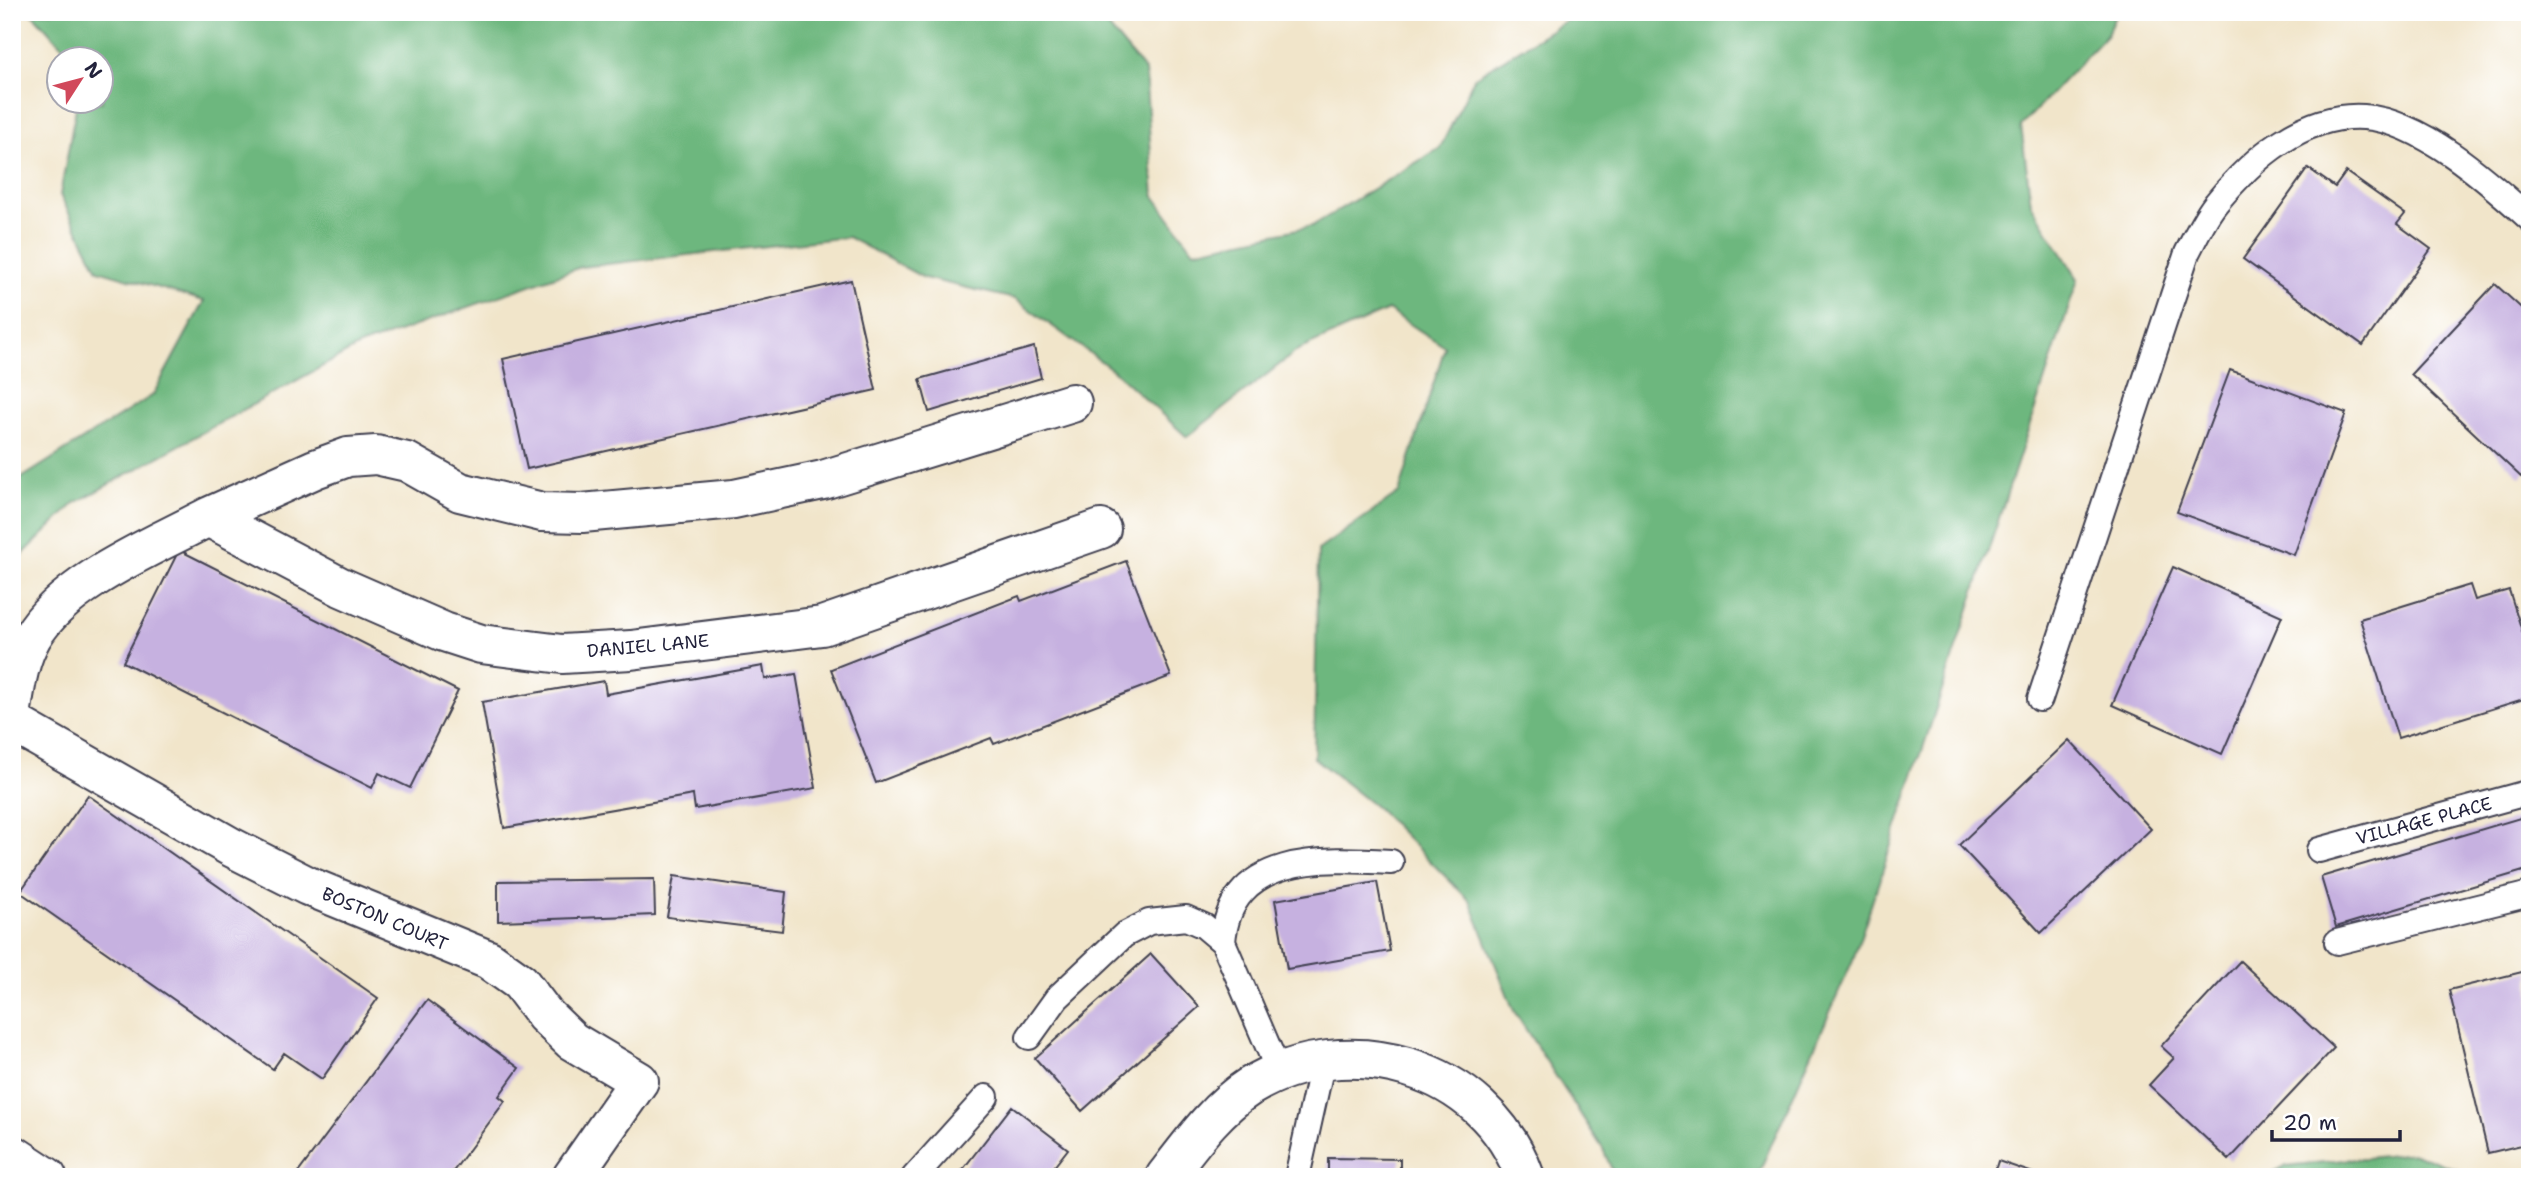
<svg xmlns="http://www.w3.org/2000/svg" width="2542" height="1189" font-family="'Shantell Sans',sans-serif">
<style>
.forest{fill:#6db77e;stroke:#486c5c;stroke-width:2}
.building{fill:#c6b1e0}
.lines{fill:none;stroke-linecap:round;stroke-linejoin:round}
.service-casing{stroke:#413f50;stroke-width:28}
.minor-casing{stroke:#413f50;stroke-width:42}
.service{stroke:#fff;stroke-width:24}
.minor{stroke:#fff;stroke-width:38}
.labels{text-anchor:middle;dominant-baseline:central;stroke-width:5;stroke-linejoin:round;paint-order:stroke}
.street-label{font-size:18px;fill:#22223b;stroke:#fff}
</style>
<rect width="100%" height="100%" fill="#fff"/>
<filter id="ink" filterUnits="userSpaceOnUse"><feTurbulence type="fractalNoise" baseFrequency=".0143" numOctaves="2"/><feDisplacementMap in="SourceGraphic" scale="14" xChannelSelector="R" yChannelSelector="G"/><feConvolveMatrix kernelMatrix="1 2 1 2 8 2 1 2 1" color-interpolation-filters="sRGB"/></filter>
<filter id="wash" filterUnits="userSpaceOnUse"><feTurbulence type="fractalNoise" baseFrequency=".00686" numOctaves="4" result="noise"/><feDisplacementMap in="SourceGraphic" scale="28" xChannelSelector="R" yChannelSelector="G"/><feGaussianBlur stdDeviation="1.57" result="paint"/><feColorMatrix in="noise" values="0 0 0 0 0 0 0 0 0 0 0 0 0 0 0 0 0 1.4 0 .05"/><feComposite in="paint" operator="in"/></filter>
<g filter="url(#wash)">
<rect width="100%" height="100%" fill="#f1e5ca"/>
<path class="forest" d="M31 12H1096L1145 71 1154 196 1194 251 1312 226 1440 148 1475 77 1580 12H2117L2107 34 2021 126 2031 204 2078 279 1853 960 1757 1177H1615L1603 1149 1514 1011 1470 901 1378 809 1314 758 1318 550 1399 493 1445 347 1388 310 1298 350 1187 437 1113 370 1015 299 924 278 848 237 581 267 359 346 75 503 12 565V484L153 395 204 301 98 270 60 195 77 102H102V60L74 59Z
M2414 1153 2461 1171 2457 1177H2265L2285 1166Z"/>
<g id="blocks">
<path class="building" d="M2308 168 2335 187 2346 172 2405 214 2397 224 2431 249 2363 345 2243 259Z
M851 280 876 390 527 469 503 359Z
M2495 284 2530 316V467L2521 477 2411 374Z
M1034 347 1041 378 929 412 920 379Z
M2230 370 2346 413 2294 555 2177 512Z
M179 550 458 691 410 788 379 773 372 788 123 662Z
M1126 561 1171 676 994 744 991 738 876 783 831 669 1019 596 1021 601Z
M2173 567 2282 616 2222 754 2112 705Z
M2470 585 2475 600 2509 590 2530 656V697L2398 738 2360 619Z
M763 666 765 679 796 674 816 788 695 809 693 795 504 828 482 702 604 681 606 694Z
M2069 740 2151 829 2041 933 1959 845Z
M88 795 378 998 322 1079 284 1053 273 1069 20 892Z
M2530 815V869L2336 927 2321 877Z
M674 876 786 892 782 931 667 917Z
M654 879 655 915 498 921V881Z
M1377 882 1390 951 1287 969 1275 900Z
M1151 954 1199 1007 1082 1111 1035 1058Z
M2240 961 2334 1048 2229 1160 2149 1085 2174 1058 2161 1046Z
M2530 970V1143L2488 1153 2449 990Z
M427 1000 519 1068 499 1096 505 1101 449 1177H295Z
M1012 1106 1068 1149 1046 1177H957Z
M1328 1158 1400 1159V1177H1328Z
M1998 1161 2042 1176V1177H1993Z"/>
</g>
</g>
<g filter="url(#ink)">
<use href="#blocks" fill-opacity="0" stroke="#413f50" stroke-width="2"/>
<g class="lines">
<defs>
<path id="service" d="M2040 699 2187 253C2196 236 2205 216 2217 202 2252 159 2304 113 2364 117 2422 121 2489 182 2530 219
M2319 850 2530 792
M1223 942C1230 853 1323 858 1391 862
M2337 942 2530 894
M1029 1037 1057 998 1124 935 1149 922 1186 918 1204 926 1223 942 1279 1072
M914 1177 986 1097
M1297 1177 1323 1060"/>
<path id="minor" d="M208 517 315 469 348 457 376 455 407 462 460 492 542 512 582 513 734 499 823 480 1072 403
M12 709C16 684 19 660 32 637 64 582 154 546 208 517L341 587 444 632 481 644 562 654 631 650 822 626 1101 529
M12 722 231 847 308 886 489 960 520 982 545 1015 572 1041 639 1081 572 1177
M12 1154 47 1177
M1165 1177C1190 1145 1215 1109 1249 1087 1347 1027 1486 1065 1525 1177"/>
</defs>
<use href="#service" class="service-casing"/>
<use href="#minor" class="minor-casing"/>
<use href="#service" class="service"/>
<use href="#minor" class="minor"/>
</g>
</g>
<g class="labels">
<g class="street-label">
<text transform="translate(648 646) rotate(-5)">DANIEL LANE</text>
<text transform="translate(2424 821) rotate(-15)">VILLAGE PLACE</text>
<text transform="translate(385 919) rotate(23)">BOSTON COURT</text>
</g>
</g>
<rect width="2542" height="1189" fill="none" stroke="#fff" stroke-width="42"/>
<g transform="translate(80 80) rotate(54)"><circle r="33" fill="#ffffff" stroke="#a7a7b1" stroke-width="2"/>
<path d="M0-5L12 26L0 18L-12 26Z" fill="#d1495b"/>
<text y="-10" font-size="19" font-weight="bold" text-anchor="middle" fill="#22223b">N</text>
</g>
<path d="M2272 1130v10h128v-10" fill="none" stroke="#22223b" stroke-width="3.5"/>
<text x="2283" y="1130" font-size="21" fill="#22223b" stroke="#ffffff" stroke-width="5" paint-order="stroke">20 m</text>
</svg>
